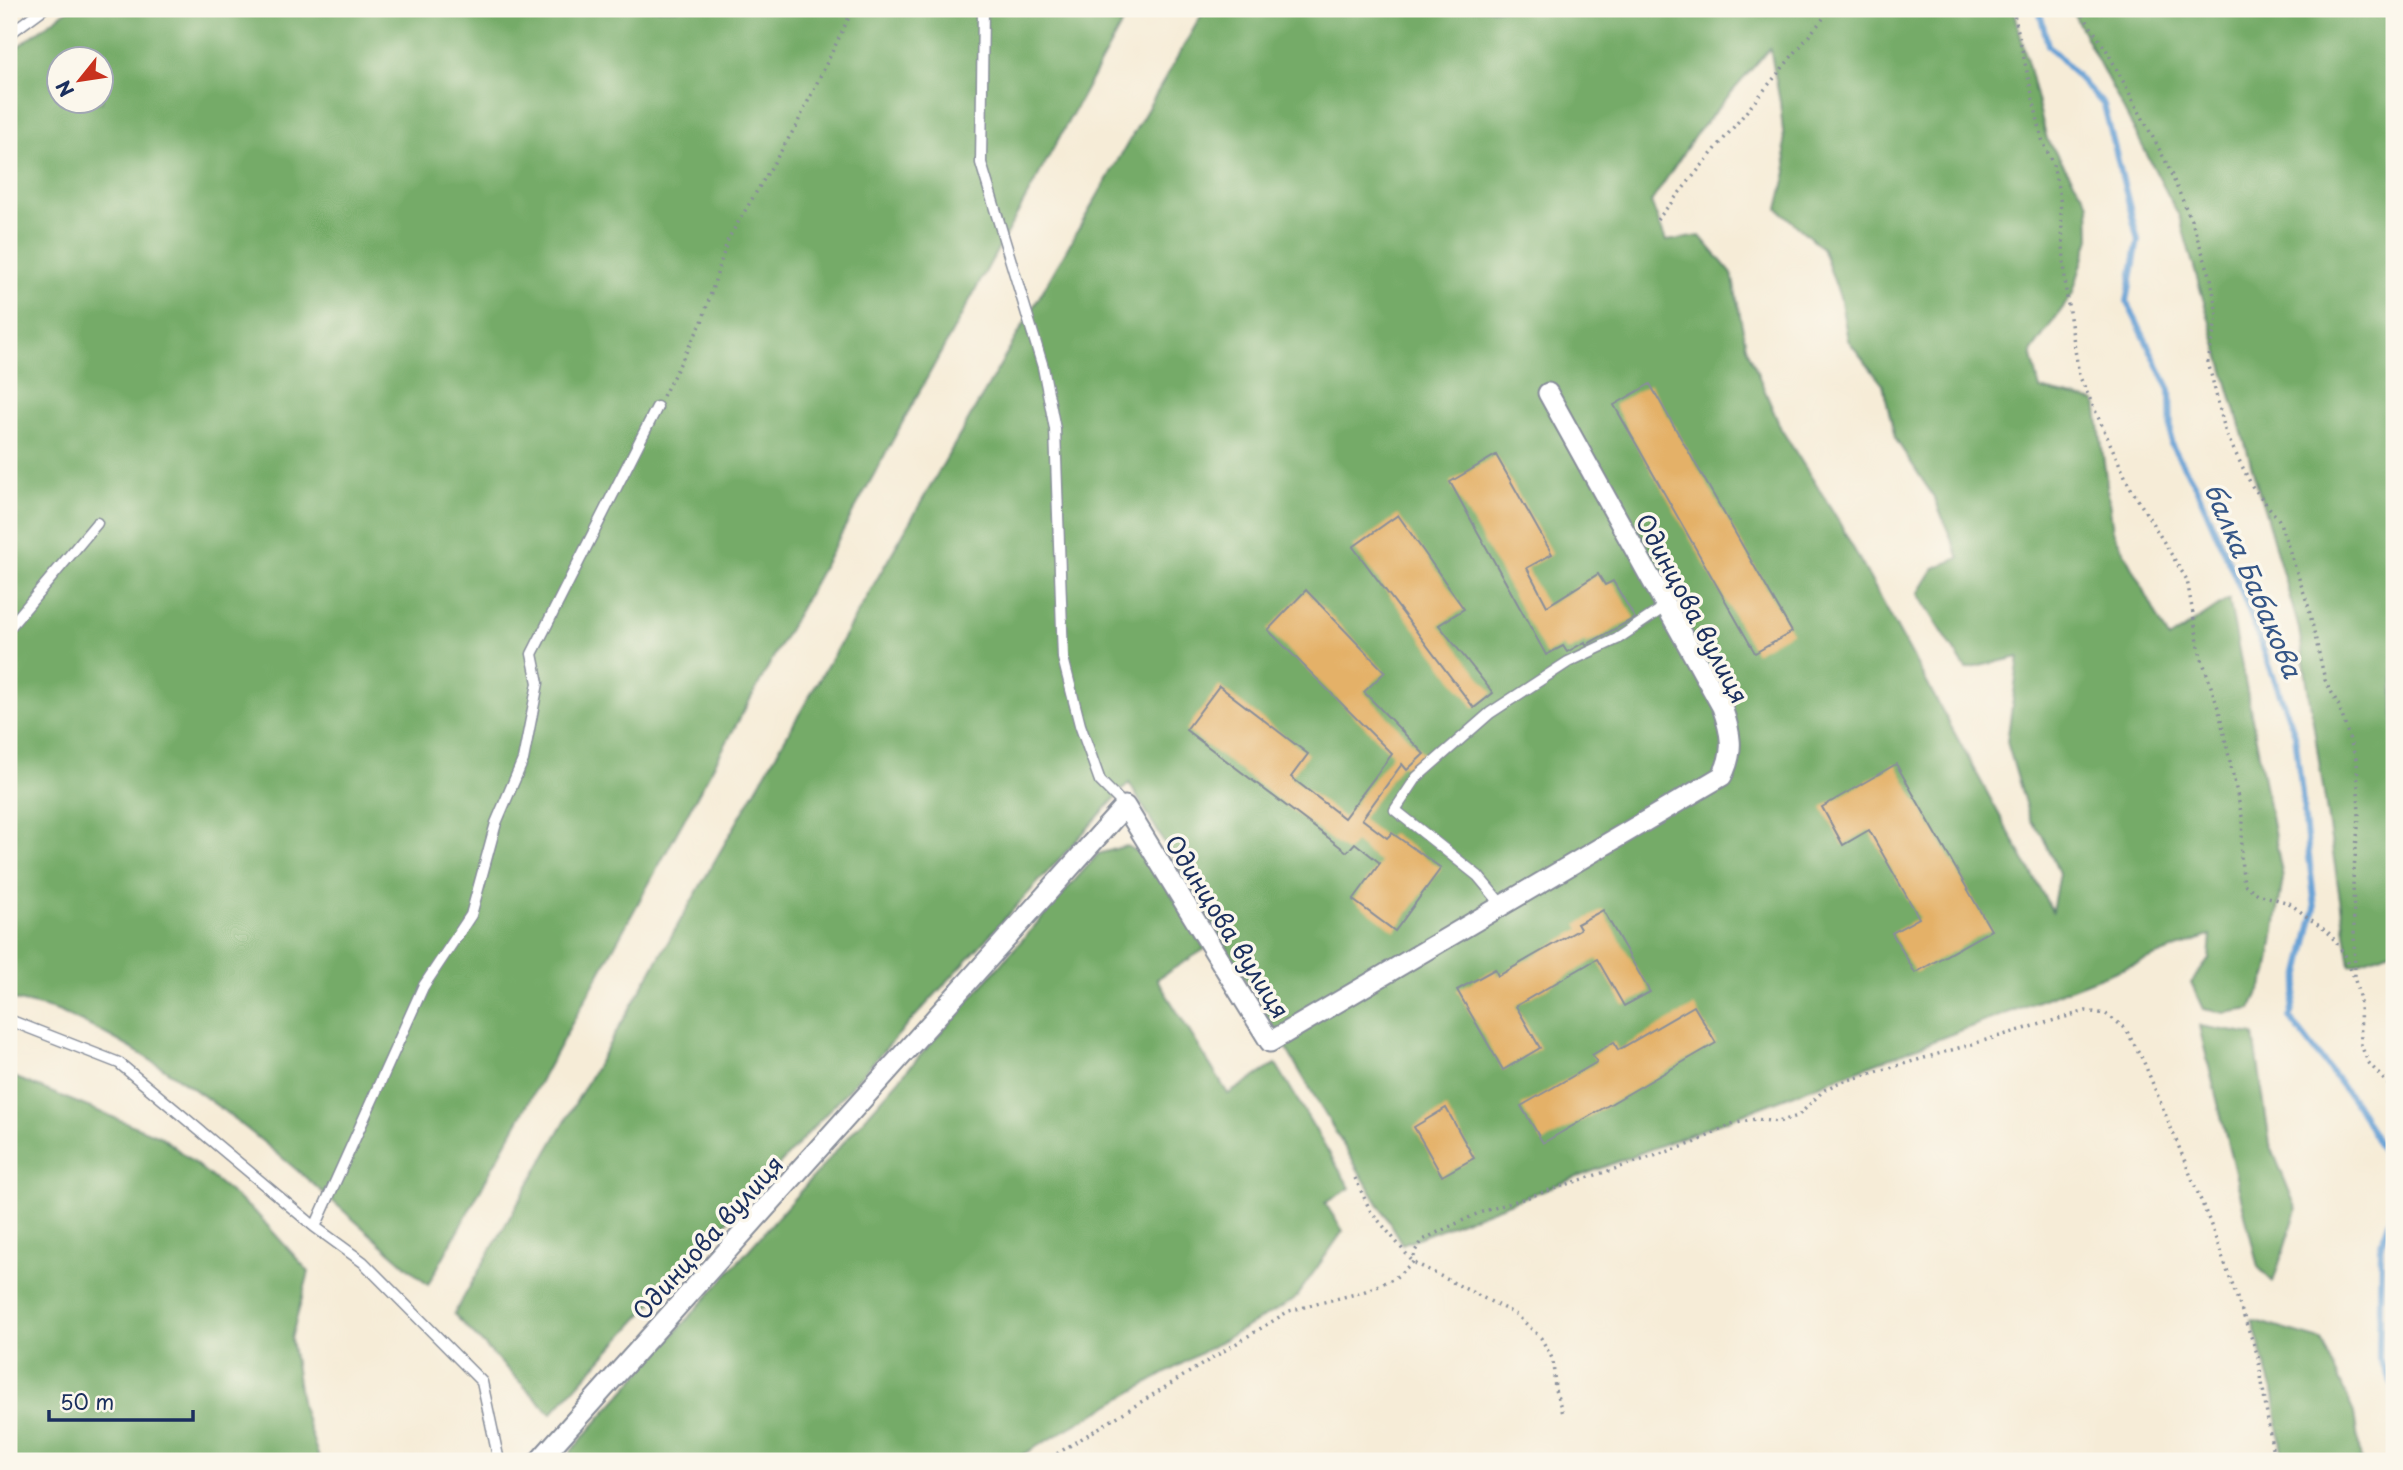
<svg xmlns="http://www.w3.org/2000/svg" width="2403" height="1470" font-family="'Playpen Sans',sans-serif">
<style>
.forest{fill:#74ab68;stroke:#486d63;stroke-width:2;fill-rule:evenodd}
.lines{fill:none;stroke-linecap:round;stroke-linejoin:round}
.stream{stroke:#649fd4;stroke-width:6}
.building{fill:#e4b168}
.service-casing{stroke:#888e9a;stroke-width:13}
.minor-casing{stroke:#888e9a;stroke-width:23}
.path{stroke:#888e9a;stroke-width:3.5;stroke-dasharray:2 5;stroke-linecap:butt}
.service{stroke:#fff;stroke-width:10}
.minor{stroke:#fff;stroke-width:19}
.labels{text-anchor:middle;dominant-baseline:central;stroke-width:7;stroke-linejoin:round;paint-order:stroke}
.street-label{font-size:24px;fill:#1b2f5e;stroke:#fbf7ec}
.water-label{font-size:26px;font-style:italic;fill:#355687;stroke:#fbf7ec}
</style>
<rect width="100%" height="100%" fill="#fbf7ec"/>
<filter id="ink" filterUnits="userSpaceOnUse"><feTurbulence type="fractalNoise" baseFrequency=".0143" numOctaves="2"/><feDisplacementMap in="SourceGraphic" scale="14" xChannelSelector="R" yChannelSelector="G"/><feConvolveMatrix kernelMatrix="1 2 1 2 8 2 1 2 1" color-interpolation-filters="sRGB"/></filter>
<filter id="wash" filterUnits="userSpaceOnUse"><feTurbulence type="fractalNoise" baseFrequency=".00686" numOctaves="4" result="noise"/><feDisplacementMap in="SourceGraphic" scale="28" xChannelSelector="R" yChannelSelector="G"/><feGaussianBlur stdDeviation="1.57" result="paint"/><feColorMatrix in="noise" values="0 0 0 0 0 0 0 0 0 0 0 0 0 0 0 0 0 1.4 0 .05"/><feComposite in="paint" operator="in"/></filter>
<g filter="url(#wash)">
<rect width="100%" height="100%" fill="#f6ecd7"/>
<path class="forest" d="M69 9H1130L428 1285C313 1186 201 1073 60 1012 44 1006 26 1003 9 999V53ZM60 60H102V102H60Z
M1205 9H2014L2047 139 2089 204 2090 238 2072 295 2031 352 2040 389 2096 402 2113 531 2169 639 2229 599 2283 878 2268 974 2251 1009 2225 1013 2203 1009 2191 983 2209 959 2211 935 1402 1244 1129 783 551 1414 454 1314ZM1770 48 1780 102 1787 172 1778 209 1822 248 1840 297 1848 340 1883 385 1895 438 1935 499 1959 558 1934 568 1918 594 1966 669 2019 657 2007 742 2030 820 2042 835 2059 873 2052 911 1834 513 1781 429 1746 346 1732 274 1700 236 1666 241 1651 202 1698 131Z
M2071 9H2394V950L2350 965 2299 629 2179 216Z
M1126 846 1149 857 1205 949 1157 979 1228 1094 1276 1064 1350 1188 1325 1203 1343 1231 1294 1300 1011 1461H567L572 1450 1098 854Z
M2199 1026 2254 1035 2270 1144 2297 1210 2273 1282 2258 1267Z
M9 1075 162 1137 257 1214 309 1272 291 1339 302 1407 320 1461H9Z
M2252 1320 2321 1340 2354 1413 2361 1461H2283L2274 1395Z"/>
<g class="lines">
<path class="stream" d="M2039 9 2048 45 2104 105 2138 240 2127 302 2170 390 2171 444 2196 487 2241 590 2295 734 2315 908 2290 1018 2358 1107 2394 1172
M2394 1208 2381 1244 2379 1359 2394 1387"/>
</g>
<g id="blocks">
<path class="building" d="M1650 384 1792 632 1755 653 1614 405Z
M1496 455 1552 554 1527 568 1547 606 1598 574 1605 585 1613 581 1635 618 1586 645 1585 642 1567 652 1563 646 1546 655 1450 482Z
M1398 515 1464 609 1439 625 1493 693 1474 708 1353 547Z
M1306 590 1385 672 1364 692 1424 754 1407 770 1402 764 1362 819 1387 838 1392 833 1441 868 1395 931 1353 900 1380 863 1355 843 1347 852 1186 730 1219 686 1308 754 1291 777 1344 818 1392 754 1268 630Z
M1896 764 1991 930 1915 973 1892 933 1919 918 1869 830 1843 845 1822 807Z
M1603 910 1650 992 1624 1006 1597 959 1516 1006 1540 1048 1503 1070 1457 990 1495 969 1498 976 1580 929 1577 924Z
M1694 1006 1716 1043 1543 1143 1521 1106 1597 1062 1592 1055 1614 1042 1618 1050Z
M1446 1108 1474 1158 1442 1176 1414 1127Z"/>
</g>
</g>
<g filter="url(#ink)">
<use href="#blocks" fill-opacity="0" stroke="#888e9a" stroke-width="2"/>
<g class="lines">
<defs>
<path id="service" d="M983 9 981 163 1043 367 1055 429 1063 658 1080 725 1100 781 1125 806
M9 34 43 9
M9 628 97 523
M1502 905 1478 876 1395 810 1417 777 1490 713 1568 662 1617 639 1666 606
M9 1020 119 1063 315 1227 363 1262 482 1382 499 1461
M315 1227 423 987 471 915 496 823 523 760 538 683 532 654 657 407"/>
<path id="minor" d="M539 1461 1125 806 1270 1042 1722 776C1735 751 1731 733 1722 707L1548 393"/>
</defs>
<use href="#service" class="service-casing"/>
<use href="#minor" class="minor-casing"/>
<path class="path" d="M2013 9 2042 139 2053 165 2060 197 2066 292 2079 375 2129 485 2187 580 2200 653 2219 711 2243 821 2241 859 2244 884 2258 894 2289 903 2330 934 2345 955 2355 980 2360 1000 2361 1045 2368 1062 2394 1091
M2079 9 2107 51 2166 162 2192 222 2211 278 2217 315 2208 362 2226 434 2252 486 2279 520 2308 605 2325 680 2339 706 2357 762 2359 817 2353 879 2355 978
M1657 220 1831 9
M663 396 702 322 728 239 796 126 853 9
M1355 1178 1370 1210 1413 1262 1517 1315 1541 1338 1553 1360 1555 1390 1563 1413
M1045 1461 1289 1311 1363 1292 1395 1278 1413 1262 1415 1251 1423 1240 1434 1234 1479 1213 1694 1143 1732 1124 1755 1119 1778 1122 1798 1116 1824 1090 1838 1083 2086 1011 2106 1014 2125 1028 2143 1060 2209 1220 2258 1356 2274 1461"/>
<use href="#service" class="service"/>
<use href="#minor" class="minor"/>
</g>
</g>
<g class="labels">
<g class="street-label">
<text transform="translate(1693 608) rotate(62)">Одинцова вулиця</text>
<text transform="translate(1228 926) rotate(58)">Одинцова вулиця</text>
<text transform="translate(707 1237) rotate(-48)">Одинцова вулиця</text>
</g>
<g class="water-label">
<text transform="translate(2254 580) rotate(67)">балка Бабакова</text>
</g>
</g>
<rect width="2403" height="1470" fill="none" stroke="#fbf7ec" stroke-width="35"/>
<g transform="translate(80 80) rotate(240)"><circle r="33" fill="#fbf7ec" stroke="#a1a7b3" stroke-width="2"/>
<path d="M0-5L12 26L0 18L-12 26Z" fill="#c8321e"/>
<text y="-10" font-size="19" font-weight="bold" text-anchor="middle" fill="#1b2f5e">N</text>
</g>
<path d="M49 1410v10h144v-10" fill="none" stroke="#1b2f5e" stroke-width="3.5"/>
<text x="60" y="1410" font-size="21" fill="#1b2f5e" stroke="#fbf7ec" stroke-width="5" paint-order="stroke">50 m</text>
</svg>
